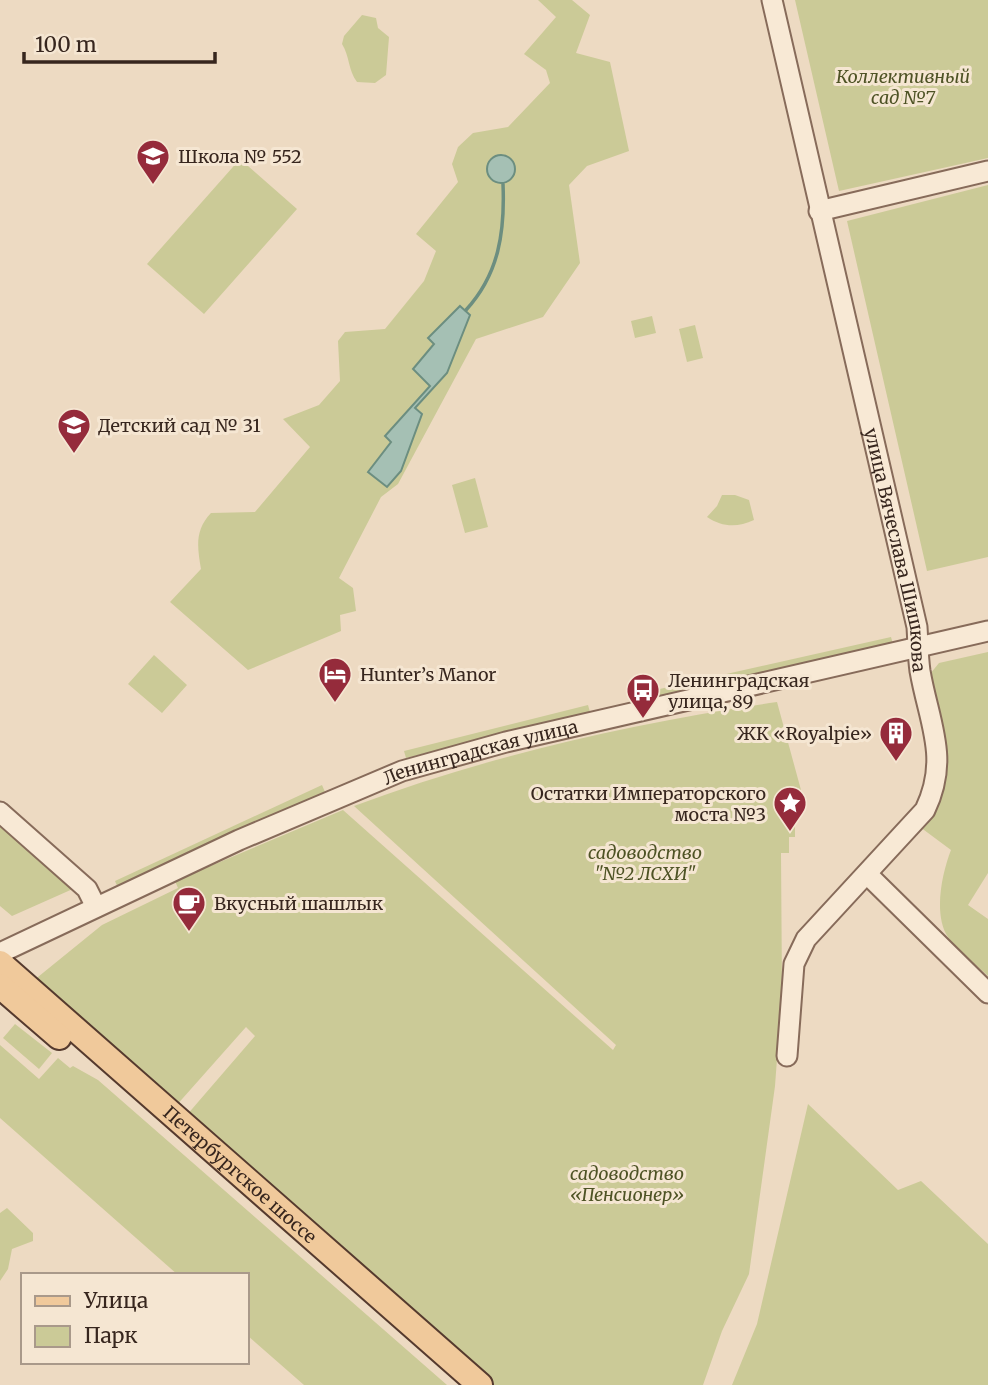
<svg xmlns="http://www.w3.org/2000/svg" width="988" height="1385" font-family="Merriweather,serif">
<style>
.green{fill:#cbca97}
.water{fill:#a5c0b4;stroke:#6c8e80;stroke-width:2}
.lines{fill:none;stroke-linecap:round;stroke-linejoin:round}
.stream{stroke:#6c8e80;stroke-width:3.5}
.minor-casing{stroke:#876b5a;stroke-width:23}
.major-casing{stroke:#553a2e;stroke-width:28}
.minor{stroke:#f8e9d5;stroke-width:19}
.major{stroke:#f0c99b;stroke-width:24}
.labels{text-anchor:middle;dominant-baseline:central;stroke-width:6;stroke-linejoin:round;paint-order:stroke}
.park-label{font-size:18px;font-style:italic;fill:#4e5325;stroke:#f5e6d2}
.poi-label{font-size:18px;fill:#37261e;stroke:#f5e6d2;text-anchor:start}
.street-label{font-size:18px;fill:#37261e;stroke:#f5e6d2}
</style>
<rect width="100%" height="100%" fill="#eddac2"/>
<path class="green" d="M538 0H572L590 15 576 53 610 62 629 151 587 166 569 185 580 263 543 317 476 339 398 484 381 497 339 578 353 588 356 611 340 615 341 631 248 670 170 602 201 569C197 546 195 530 211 513L255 512 310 447 283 419 319 405 340 381 338 341 345 332 385 329 424 281 436 251 416 234 458 182 452 164 458 147 473 133 508 127 550 83 546 70 524 54 556 17Z
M795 0H988V158L839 191Z
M362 15 376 18 378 28 389 37 386 75 375 83 357 82C348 70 350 57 342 44L344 36Z
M240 159 297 209 204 314 147 264Z
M988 185V557L927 571 847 221Z
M652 316 656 333 635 338 631 321Z
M695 325 703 358 687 362 679 329Z
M475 478 488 527 465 533 452 485Z
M722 495H735L749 500 754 520C737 528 722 527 707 517L717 506Z
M891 637 893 644 635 702 633 695Z
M988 652V873L968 905 988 919V976C976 964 957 952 948 937 933 915 942 873 951 850L920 827C963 778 943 731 930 674L939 663Z
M154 655 187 685 162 713 128 684Z
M777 702 801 790 800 810 790 811V825L795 826V837H789V853H781L782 992 775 1086 749 1274 722 1331 703 1385H494L186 1116 255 1036 246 1027 175 1107 33 981 102 925 178 888 175 881 343 810 613 1050 616 1045 354 806C491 755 632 723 777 702Z
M588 705 590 712 406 758 404 751Z
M322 785 325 792 118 888 115 881Z
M0 822 75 888 12 916 0 906Z
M15 1024 52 1053 39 1069 3 1038Z
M0 1045 39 1079 58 1058 70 1068 73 1066 98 1080 447 1385H304L247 1335V1275H178L0 1118Z
M808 1104 898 1190 921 1181 988 1244V1385H732L757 1324Z
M7 1208 33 1233V1241L12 1249 8 1269 0 1281V1213Z"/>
<path class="water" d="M487 169a14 14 0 1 1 28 0a14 14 0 1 1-28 0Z
M460 306 470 315 447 373 415 408 422 414 401 471 387 487 368 472 391 442 385 436 430 386 413 369 434 344 428 338Z"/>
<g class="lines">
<path class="stream" d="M466 310C499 274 505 232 503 184"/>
<defs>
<g id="minor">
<path id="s1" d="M772 0 917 627C918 642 918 657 920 671 929 723 950 758 925 810L806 939 794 964 787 1056"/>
<path d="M819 211 988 171"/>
<path d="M0 812 87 889 96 907"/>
<path d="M868 875 988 993"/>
<path id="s2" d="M0 953 239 840 402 771 506 742 988 631"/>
</g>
<g id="major">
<path id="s3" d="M0 963 480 1385"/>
<path d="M0 986 59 1037"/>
</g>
</defs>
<use href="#minor" class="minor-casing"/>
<use href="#major" class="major-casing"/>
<use href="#minor" class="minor"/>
<use href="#major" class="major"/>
</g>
<defs>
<symbol id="school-pin" viewBox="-11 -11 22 30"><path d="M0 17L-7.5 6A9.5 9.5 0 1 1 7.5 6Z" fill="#952b3b" stroke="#f5e6d2"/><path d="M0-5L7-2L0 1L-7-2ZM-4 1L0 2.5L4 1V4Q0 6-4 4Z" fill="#fff"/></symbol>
<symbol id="hotel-pin" viewBox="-11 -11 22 30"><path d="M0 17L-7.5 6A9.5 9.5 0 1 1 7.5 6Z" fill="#952b3b" stroke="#f5e6d2"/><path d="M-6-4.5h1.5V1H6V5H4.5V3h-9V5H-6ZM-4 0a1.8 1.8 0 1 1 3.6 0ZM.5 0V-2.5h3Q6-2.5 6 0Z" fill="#fff"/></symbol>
<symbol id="bus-pin" viewBox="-11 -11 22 30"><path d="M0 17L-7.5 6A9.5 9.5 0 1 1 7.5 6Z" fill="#952b3b" stroke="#f5e6d2"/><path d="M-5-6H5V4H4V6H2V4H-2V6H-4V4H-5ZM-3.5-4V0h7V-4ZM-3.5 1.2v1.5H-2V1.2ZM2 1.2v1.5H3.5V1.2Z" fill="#fff"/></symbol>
<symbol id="building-pin" viewBox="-11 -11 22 30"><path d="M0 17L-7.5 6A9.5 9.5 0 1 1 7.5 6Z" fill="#952b3b" stroke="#f5e6d2"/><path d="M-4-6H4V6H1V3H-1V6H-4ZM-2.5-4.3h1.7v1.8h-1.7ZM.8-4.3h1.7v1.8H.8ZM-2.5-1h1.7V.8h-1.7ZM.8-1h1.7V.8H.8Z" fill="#fff"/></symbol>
<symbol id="sight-pin" viewBox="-11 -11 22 30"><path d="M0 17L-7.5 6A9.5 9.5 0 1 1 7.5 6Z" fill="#952b3b" stroke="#f5e6d2"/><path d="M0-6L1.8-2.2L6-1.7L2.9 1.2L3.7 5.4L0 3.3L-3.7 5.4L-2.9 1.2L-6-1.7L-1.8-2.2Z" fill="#fff"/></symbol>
<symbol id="cafe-pin" viewBox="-11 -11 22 30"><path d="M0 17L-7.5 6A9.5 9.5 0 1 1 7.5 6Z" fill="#952b3b" stroke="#f5e6d2"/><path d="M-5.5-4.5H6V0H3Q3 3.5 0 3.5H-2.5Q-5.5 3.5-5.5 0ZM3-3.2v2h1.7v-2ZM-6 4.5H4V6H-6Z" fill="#fff"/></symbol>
</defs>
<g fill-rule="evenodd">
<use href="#school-pin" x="134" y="137" width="38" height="52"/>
<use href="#school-pin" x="55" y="406" width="38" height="52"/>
<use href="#hotel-pin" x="316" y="655" width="38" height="52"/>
<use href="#bus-pin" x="624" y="671" width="38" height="52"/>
<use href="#building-pin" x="877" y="714" width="38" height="52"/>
<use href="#sight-pin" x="771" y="784" width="38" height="52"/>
<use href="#cafe-pin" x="170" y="884" width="38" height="52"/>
</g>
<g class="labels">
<g class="park-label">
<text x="903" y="76">Коллективный<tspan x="903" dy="21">сад №7</tspan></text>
<text x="645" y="852">садоводство<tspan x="645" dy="21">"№2 ЛСХИ"</tspan></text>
<text x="627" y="1173">садоводство<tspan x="627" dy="21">«Пенсионер»</tspan></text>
</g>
<g class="poi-label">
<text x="178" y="156">Школа № 552</text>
<text x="98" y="425">Детский сад № 31</text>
<text x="360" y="674">Hunter’s Manor</text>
<text x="668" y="680">Ленинградская<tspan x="668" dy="21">улица, 89</tspan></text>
<text x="872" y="733" text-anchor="end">ЖК «Royalpie»</text>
<text x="766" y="793" text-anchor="end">Остатки Императорского<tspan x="766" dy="21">моста №3</tspan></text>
<text x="214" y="903">Вкусный шашлык</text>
</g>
<g class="street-label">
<text stroke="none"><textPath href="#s1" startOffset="564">улица Вячеслава Шишкова</textPath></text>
<text stroke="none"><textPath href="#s2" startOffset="522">Ленинградская улица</textPath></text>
<text stroke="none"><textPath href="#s3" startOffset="320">Петербургское шоссе</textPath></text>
</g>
</g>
<rect x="21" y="1273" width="228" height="91" fill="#f5e6d2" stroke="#a9998a" stroke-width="2"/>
<rect x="35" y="1296" width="35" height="10" fill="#f0c99b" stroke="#a9998a" stroke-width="2"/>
<text x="84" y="1308" font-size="21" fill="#37261e">Улица</text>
<rect x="35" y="1326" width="35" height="21" fill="#cbca97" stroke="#a9998a" stroke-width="2"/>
<text x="84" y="1343" font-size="21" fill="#37261e">Парк</text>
<path d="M24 52v10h191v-10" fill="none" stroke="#37261e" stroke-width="3.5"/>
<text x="35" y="52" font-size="21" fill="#37261e" stroke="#f5e6d2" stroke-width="5" paint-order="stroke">100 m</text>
</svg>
